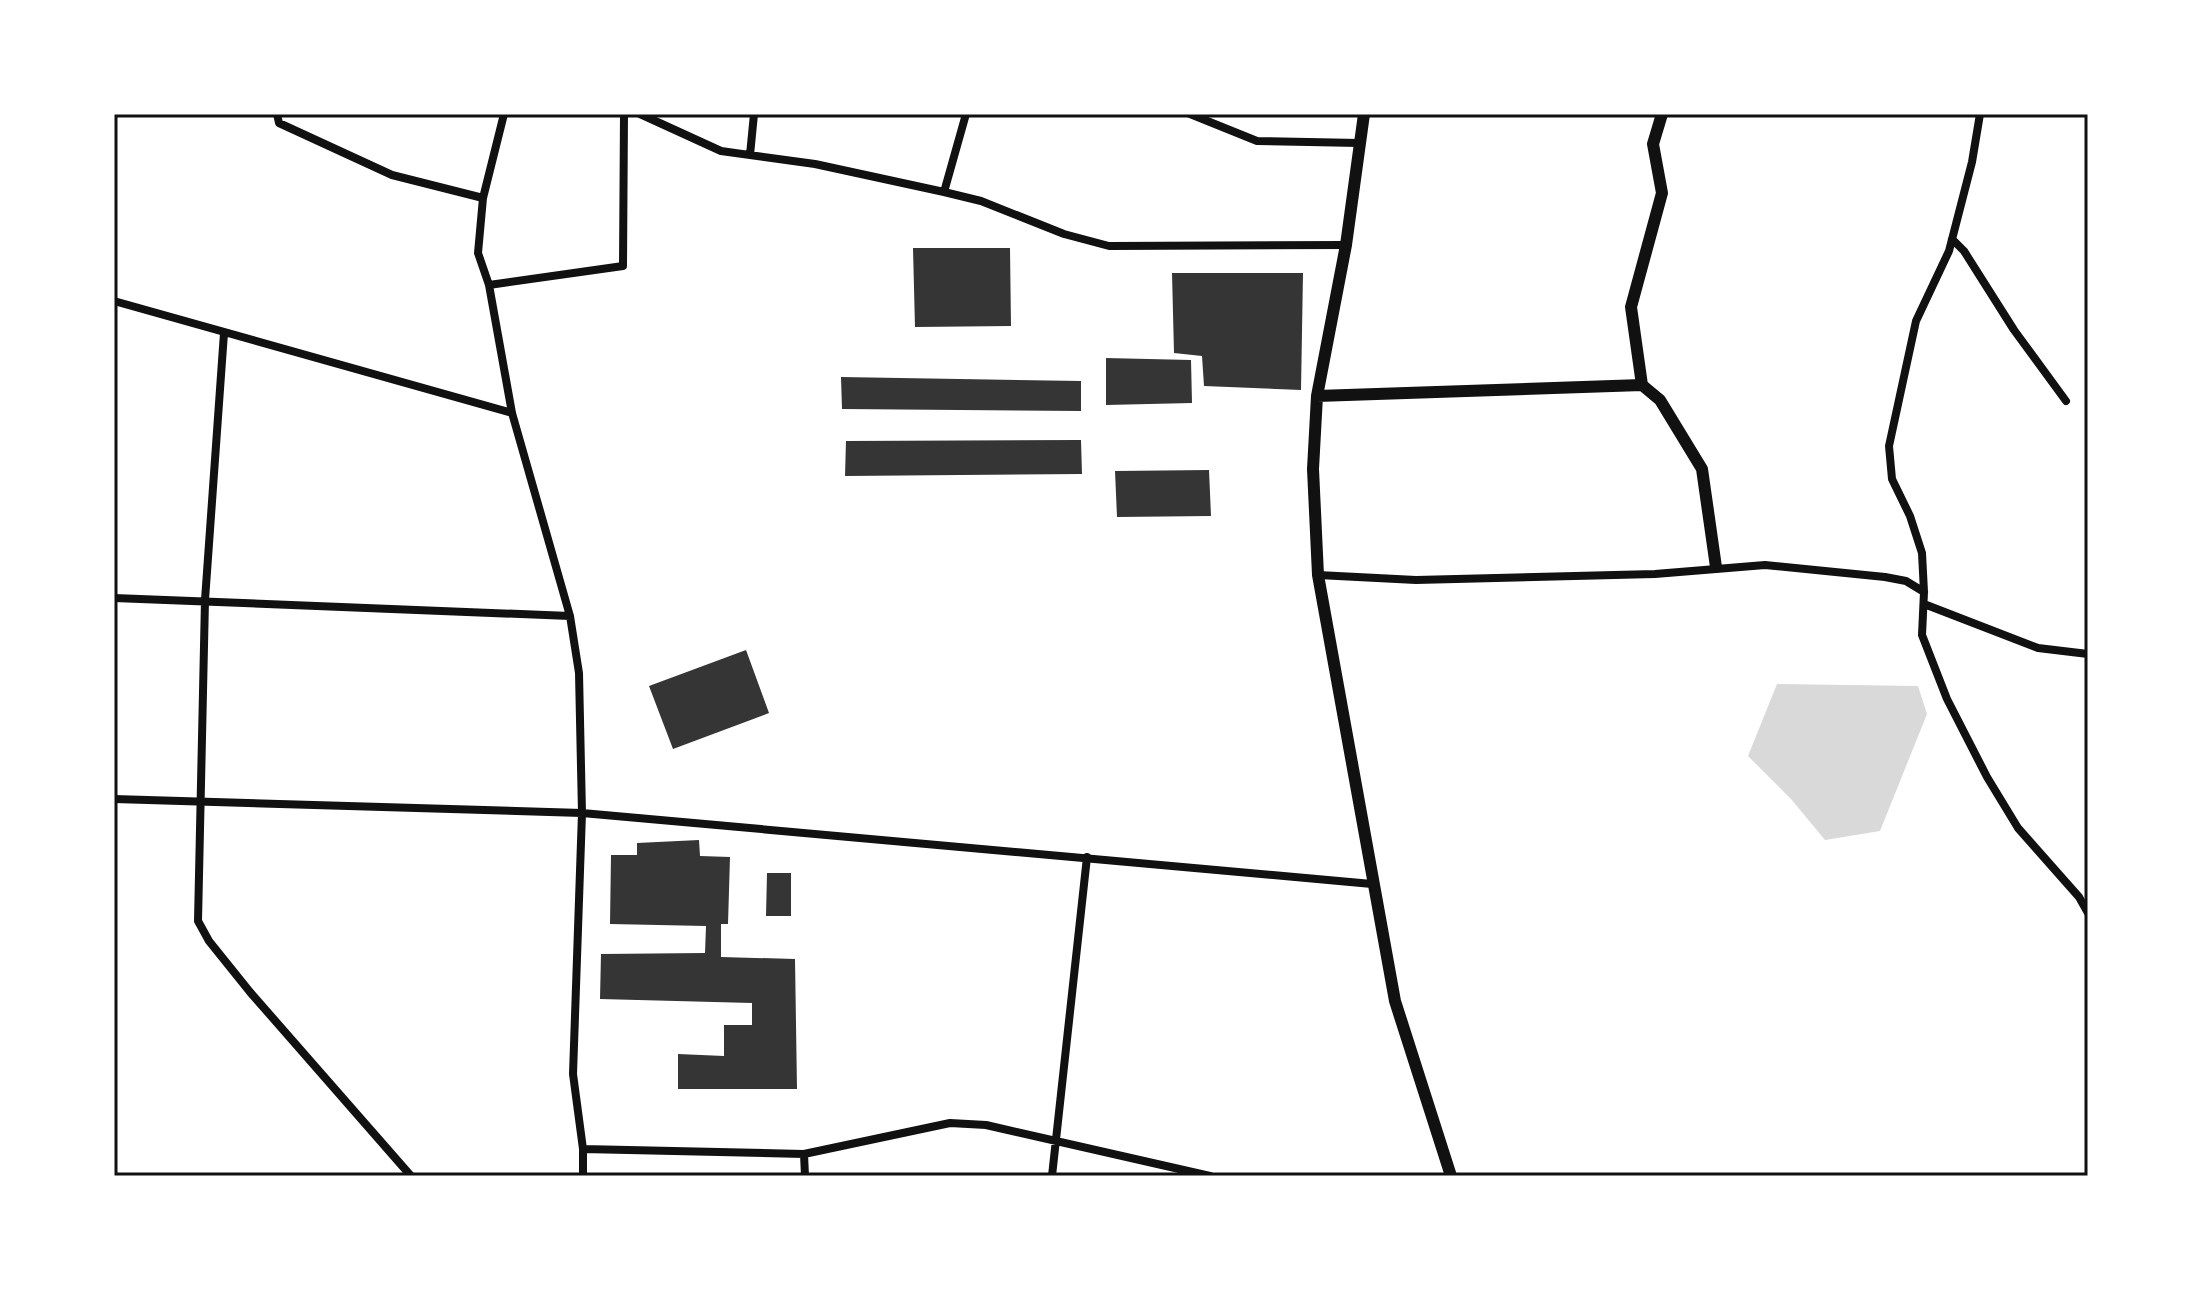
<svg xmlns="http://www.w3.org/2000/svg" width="2202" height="1290" font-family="Lora,serif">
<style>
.water{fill:#d9d9d9}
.building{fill:#353535}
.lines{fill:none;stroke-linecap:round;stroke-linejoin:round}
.minor{stroke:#111;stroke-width:8}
.tertiary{stroke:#111;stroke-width:12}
.neatline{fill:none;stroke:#111;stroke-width:3}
</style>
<rect width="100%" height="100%" fill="#fff"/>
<path class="water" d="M1777 684 1918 686 1927 714 1880 831 1825 840 1791 799 1748 756Z"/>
<path class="building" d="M913 248H1010L1011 326 915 327Z
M1172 273H1303L1301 390 1204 386 1202 356 1174 353Z
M1106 358 1191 360 1192 403 1106 405Z
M841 377 1081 381V411L842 409Z
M1081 440 1082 474 845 476 846 441Z
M1209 470 1211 516 1117 517 1115 471Z
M746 650 769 713 673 749 649 686Z
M699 840 700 856 730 857 728 924H721V957L795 959 797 1089H678V1054L724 1056V1025H752V1003L600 999 601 954 705 953 706 926 610 924 611 855H637V843Z
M767 873H791V916H766Z"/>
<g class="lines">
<path class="minor" d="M277 114 279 123 392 175 483 198
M504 114 483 198 478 253 489 285 512 413 570 616 579 673 582 813 573 1074 583 1149V1176
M640 114 721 151 815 164 944 192 981 201 1064 234 1109 246 1346 245
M1190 114 1257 141 1359 143
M1980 114 1972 162 1949 251 1916 321 1889 446 1892 479 1910 516 1922 553 1924 592 1922 635 1947 699 1987 777 2018 828 2079 897 2088 913
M750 155 754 114
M944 192 966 114
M1952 239 1964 251 2014 330 2066 401
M489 285 623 266 624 114
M114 301 512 413
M224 333 205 600 198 921 209 941 250 992 411 1176
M1318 575 1416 580 1655 574 1765 565 1885 577 1906 581 1924 592
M114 598 570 616
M1924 604 2038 648 2088 654
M114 799 582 813 1372 884
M583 1149 804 1154 950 1123 986 1125 1210 1176
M804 1154 805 1176
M1052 1176 1087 857"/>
<path class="tertiary" d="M1364 114 1346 245 1317 396 1313 469 1318 575 1395 1001 1451 1176
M1662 114 1653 144 1662 193 1631 307 1642 385 1660 400 1702 469 1716 567
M1317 396 1642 385"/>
</g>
<rect width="2202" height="1290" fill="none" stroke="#ffffff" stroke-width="232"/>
<rect x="116" y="116" width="1970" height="1058" class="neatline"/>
</svg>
